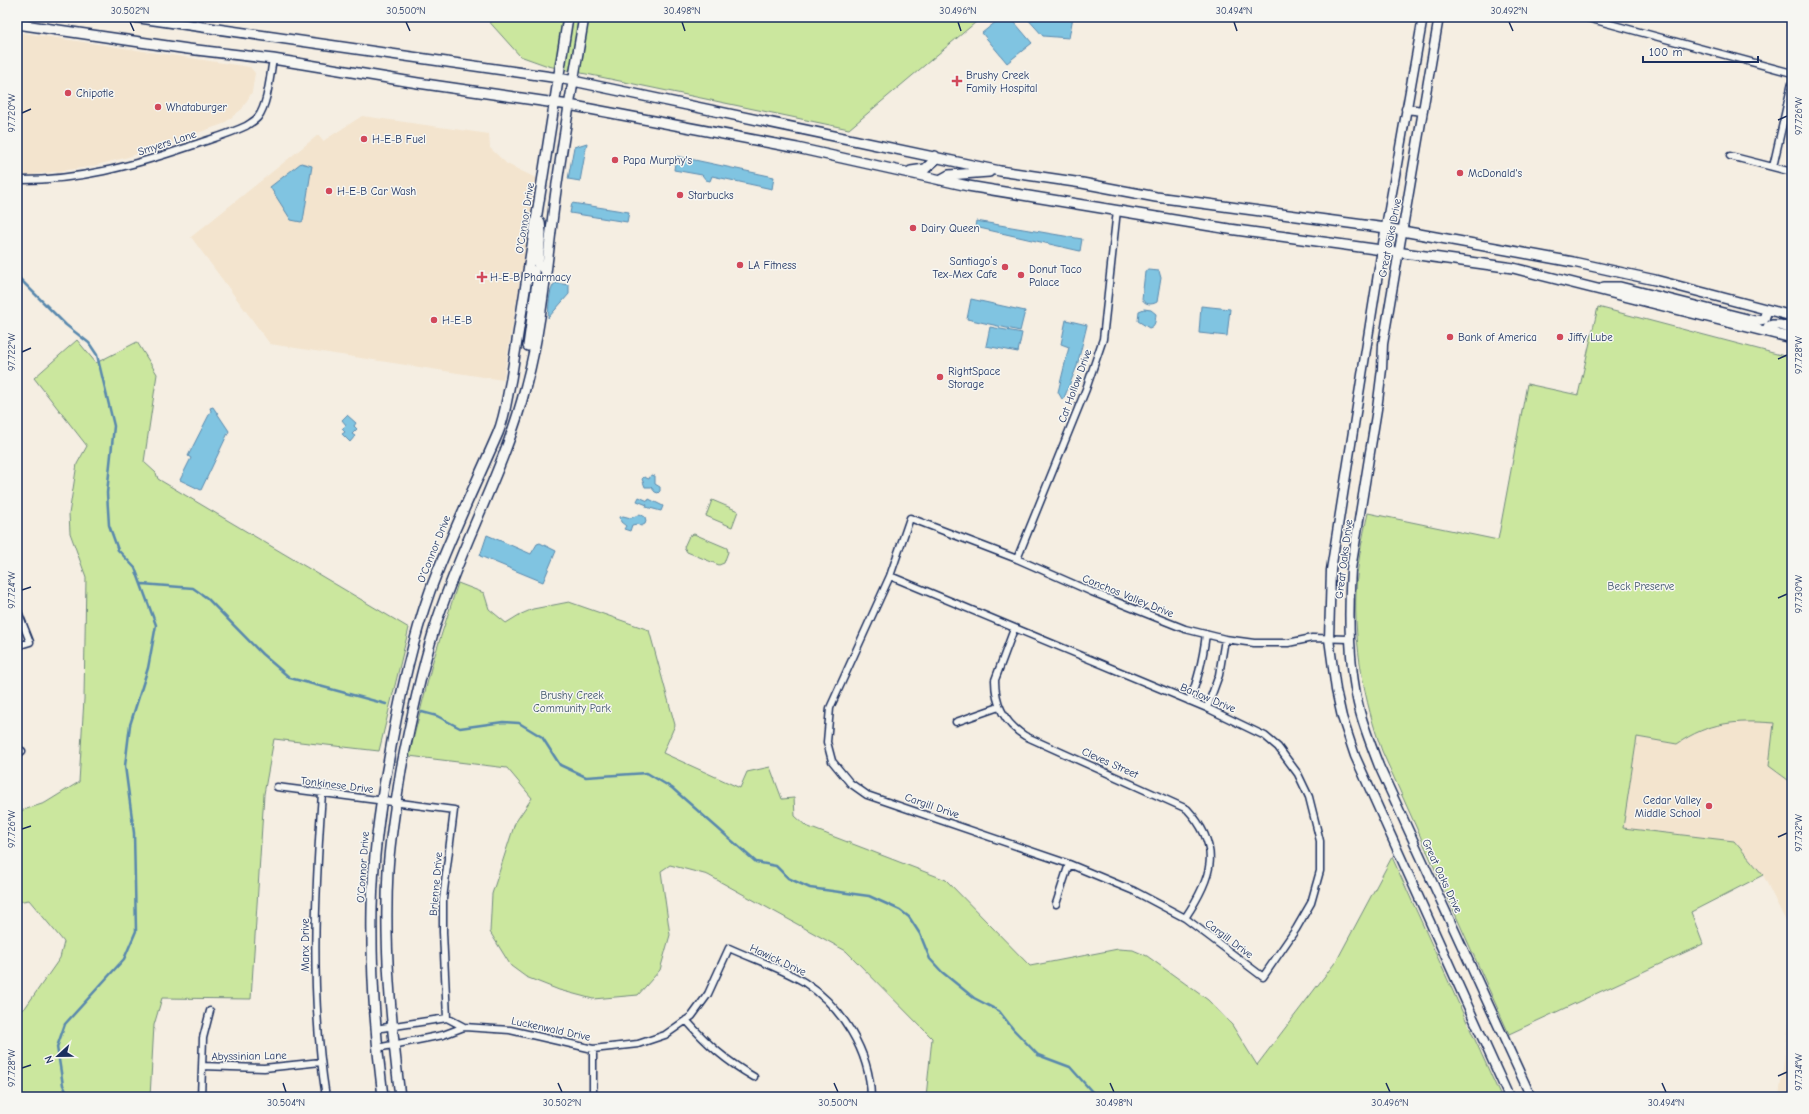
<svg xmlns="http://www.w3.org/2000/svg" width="1809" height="1114" font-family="'Comic Neue',sans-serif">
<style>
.built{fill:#f3e4ce}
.green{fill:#cbe79e;stroke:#738b7e}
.water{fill:#80c4e1;stroke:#5888ad}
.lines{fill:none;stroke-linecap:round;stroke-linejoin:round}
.stream{stroke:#5888ad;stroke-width:2.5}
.minor-casing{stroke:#1b2f5e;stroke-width:9}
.tertiary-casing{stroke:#1b2f5e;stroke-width:11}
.secondary-casing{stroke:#1b2f5e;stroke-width:12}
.minor{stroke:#f6f6f2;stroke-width:6}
.tertiary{stroke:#f6f6f2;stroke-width:8}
.secondary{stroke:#f6f6f2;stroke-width:9}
.ticks{fill:none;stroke:#1b2f5e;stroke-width:1.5}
.poi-dot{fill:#d1495b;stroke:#f6f6f2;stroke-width:1.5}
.labels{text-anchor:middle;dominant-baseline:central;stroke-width:3;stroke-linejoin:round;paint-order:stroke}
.poi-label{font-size:11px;fill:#1b2f5e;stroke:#f6f6f2;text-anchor:start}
.street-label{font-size:11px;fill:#1b2f5e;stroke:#f6f6f2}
.park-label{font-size:11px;fill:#3e546b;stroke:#f6f6f2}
.neatline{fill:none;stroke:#1b2f5e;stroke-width:1.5}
.ticks-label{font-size:10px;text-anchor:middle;fill:#1b2f5e}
</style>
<rect width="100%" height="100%" fill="#f5eee2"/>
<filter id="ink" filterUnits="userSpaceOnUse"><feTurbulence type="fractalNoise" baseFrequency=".025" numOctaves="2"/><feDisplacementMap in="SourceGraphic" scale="8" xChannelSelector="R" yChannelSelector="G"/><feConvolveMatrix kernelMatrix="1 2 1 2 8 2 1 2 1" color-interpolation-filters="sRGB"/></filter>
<g filter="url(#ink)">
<path class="built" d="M17 32 250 67 255 73 252 92 242 109 223 124 167 144 128 157 89 167 32 175H17Z
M362 116 489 134 490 148 507 164 538 179 503 380 270 344 191 237 318 135 323 141Z
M1738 721 1774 723 1769 766 1792 783V934L1763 875 1734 841 1623 828 1637 737 1677 744 1701 730 1713 726Z
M1792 999V1097H1779L1792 1000Z"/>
<path class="green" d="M485 17H982L849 129 548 66 520 56Z
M1598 307 1792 358V783L1769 766 1774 723C1736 720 1709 722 1677 744L1637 737 1623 828 1734 841 1763 875 1691 912 1703 944 1509 1034 1382 751C1364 701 1354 645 1356 592 1357 565 1362 539 1368 513L1498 540 1527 384 1578 395Z
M77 340 96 363 137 342 157 374 144 462 156 473 158 479 409 628 379 751 274 739 264 794 251 999 162 998 154 1025 150 1097H17V1012L25 1008 60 958 64 942 29 900 17 902V812L45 803 79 782 84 699 86 577 70 533 69 514 77 464 87 446 34 378Z
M712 500 738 511 732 527 706 516Z
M694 534 727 548 728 552 724 563 719 565 687 552 684 547 689 536Z
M458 583 484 593 489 609 506 623 519 615 533 609 569 602 649 630 675 725 663 753 740 788 747 772 770 767 782 799 794 798 795 816 806 826 946 880 1030 966 1118 949 1133 950 1147 956 1208 1000 1232 1025 1257 1065 1337 960 1392 857 1501 1097H926L932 1038 846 951 708 875 670 865 661 871 670 935 660 970 638 995 593 999 559 990 526 977 511 966 490 932 492 894 515 823 532 798 507 768 409 756 432 664Z"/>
<path class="water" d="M1002 17H1010L1032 43 1007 63 982 33Z
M1026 17H1073L1069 38 1043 36Z
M587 143 580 181 568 179 574 147Z
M676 156 774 177 772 189 712 176 710 181 706 180 702 175 674 170Z
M301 163 312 166 303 221 301 222 291 220 270 187Z
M572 203 629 212 627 222 570 213Z
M976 221 1082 239 1080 251 975 227Z
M1149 270 1159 271 1161 278 1157 302C1152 305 1145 305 1142 299L1145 272Z
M555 283 569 285V294L548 318C549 309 548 290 555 283Z
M971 299 1025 311 1020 331 967 319Z
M1201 306 1230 309 1227 336 1199 333Z
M1144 309 1151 310 1156 314C1155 321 1156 326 1149 328L1138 321 1139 311Z
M1066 320 1087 325 1077 366 1064 398 1062 399 1058 392 1069 347 1061 344Z
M990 327 1022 333 1018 352 986 346Z
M213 407 229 431 201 490 180 480 191 458 188 456 211 411 210 408Z
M347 415 356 423 354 426 357 429 352 434 355 436 350 442 342 434 345 432 342 429 346 425 342 420Z
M651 475 655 476V484L660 487V491L658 493 655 492 651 487H645L642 479 644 477 649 479Z
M639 497 648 501 649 499 663 506 661 511 646 507 647 505 637 501Z
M640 514 645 517 646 521 645 524 641 526 637 524 632 525 630 531 624 529 626 526 621 522 620 517 623 516 631 518Z
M487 535 531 554 537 544 540 543 556 551 543 582 480 556Z"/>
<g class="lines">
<path class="stream" d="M17 276 66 325 89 343 97 355 114 426 107 493 109 525 118 550 135 568 156 625 148 668 130 725 125 766 134 833 136 931 124 959 65 1024 57 1047 63 1085 69 1097
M142 584 193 588 207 598 262 654 290 678 386 704
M422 712 437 716 460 728 503 722 519 723 542 737 560 765 586 777 647 773 672 788 756 862 776 866 788 878 810 888 869 896 900 910 909 917 920 934 930 959 942 972 974 998 999 1011 1013 1029 1038 1055 1070 1067 1094 1094 1100 1097"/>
<defs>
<path id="minor" d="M1584 17 1792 73
M1730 156 1792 172
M1773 167 1792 83
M17 180C76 181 132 166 188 147 207 140 227 135 246 126 250 123 255 121 258 117 268 104 270 75 273 59
M1017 559 1086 389 1103 339 1117 210
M890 576 1207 708 1265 736 1278 747 1298 774 1309 797 1320 841V871L1311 903 1296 929 1263 977 1185 918 1134 891 1069 864 867 795 850 783 832 761 827 742 830 708 890 576 910 518 1017 559 1092 592 1185 629 1225 639 1254 643H1288L1312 638 1349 639
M17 609 30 642 17 646
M1014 629 995 680C995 704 1004 723 1025 736L1187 809C1223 848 1212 878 1185 918
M1189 701C1199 679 1203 658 1206 634
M1207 708 1219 675 1225 639
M956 722 999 707
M17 753 22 751
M277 787 454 810 443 899V932L447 1018
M322 793C315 895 310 996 326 1097
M1056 904 1069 864
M686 1020C707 1044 726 1061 754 1077
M375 1029 447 1018 464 1027
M377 1048 443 1035 464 1027 510 1030 593 1049 638 1044 665 1035 692 1016 708 994 729 948C753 959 781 968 804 982 842 1007 870 1051 871 1097
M593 1049V1097
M202 1066 264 1068 321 1062
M201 1097 203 1038 210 1011"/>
<path id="tertiary" d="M1423 17 1382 249 1331 570 1329 639 1336 690 1342 717 1355 756 1509 1097
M1439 17 1383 344 1382 369 1377 409 1351 569C1348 616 1348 666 1360 712 1365 730 1372 748 1379 766L1531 1097
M1406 109 1423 111"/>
<path id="secondary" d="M133 17 559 78 1000 171 1082 183 1156 197 1386 228 1573 262 1655 280 1792 316
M17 24 188 49 273 59 418 83 569 105 797 148 968 186 1229 229 1513 268 1792 338
M911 171 925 169 935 160V156
M940 180 949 175 989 172
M540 222 541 233 538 264 546 271
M1604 287H1620L1755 321 1764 319 1767 310
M1766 331 1768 327 1772 325H1780L1792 329
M528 346 537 282 534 272 529 268
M383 1097C375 1034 371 971 372 908 373 859 379 811 388 764 398 705 410 647 430 591 450 537 475 486 498 433 505 417 507 397 511 379L568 17
M400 1097C391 1022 384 946 388 870 390 836 396 803 401 770 410 723 420 676 434 630 460 546 505 470 526 385 542 326 547 260 555 198 563 138 574 77 584 17"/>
</defs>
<use href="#minor" class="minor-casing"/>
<use href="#tertiary" class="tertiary-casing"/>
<use href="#secondary" class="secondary-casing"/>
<use href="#minor" class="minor"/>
<use href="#tertiary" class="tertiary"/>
<use href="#secondary" class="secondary"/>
</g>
</g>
<path class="ticks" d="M130 22 134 31M406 22 410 31M682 22 685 31M958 22 961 31M1234 22 1237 31M1509 22 1513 31M22 113 31 109M1778 120 1787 116M22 352 31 348M1778 359 1787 355M22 590 31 587M1778 598 1787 594M22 829 31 826M1778 837 1787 833M22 1068 31 1065M1778 1076 1787 1072M283 1083 286 1092M558 1083 562 1092M834 1083 838 1092M1110 1083 1114 1092M1386 1083 1390 1092M1662 1083 1666 1092"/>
<g class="poi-dot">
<path d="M955 75h4v4h4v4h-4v4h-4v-4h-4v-4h4z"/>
<circle cx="68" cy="93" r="4"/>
<circle cx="158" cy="107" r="4"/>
<circle cx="364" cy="139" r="4"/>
<circle cx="615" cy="160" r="4"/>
<circle cx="1460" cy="173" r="4"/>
<circle cx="329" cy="191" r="4"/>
<circle cx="680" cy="195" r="4"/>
<circle cx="913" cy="228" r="4"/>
<circle cx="740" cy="265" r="4"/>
<circle cx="1005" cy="267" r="4"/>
<circle cx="1021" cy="275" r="4"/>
<path d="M480 271h4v4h4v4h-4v4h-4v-4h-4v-4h4z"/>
<circle cx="434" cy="320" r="4"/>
<circle cx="1450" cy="337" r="4"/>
<circle cx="1560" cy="337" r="4"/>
<circle cx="940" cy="377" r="4"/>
<circle cx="1709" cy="806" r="4"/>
</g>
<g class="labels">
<g class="poi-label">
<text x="966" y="75">Brushy Creek<tspan x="966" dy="13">Family Hospital</tspan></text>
<text x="76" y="93">Chipotle</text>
<text x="166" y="107">Whataburger</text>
<text x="372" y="139">H-E-B Fuel</text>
<text x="623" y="160">Papa Murphy's</text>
<text x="1468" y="173">McDonald's</text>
<text x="337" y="191">H-E-B Car Wash</text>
<text x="688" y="195">Starbucks</text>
<text x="921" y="228">Dairy Queen</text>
<text x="997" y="261" text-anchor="end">Santiago’s<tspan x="997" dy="13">Tex-Mex Cafe</tspan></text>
<text x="748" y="265">LA Fitness</text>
<text x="1029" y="269">Donut Taco<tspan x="1029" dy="13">Palace</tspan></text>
<text x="490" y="277">H-E-B Pharmacy</text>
<text x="442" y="320">H-E-B</text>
<text x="1458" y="337">Bank of America</text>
<text x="1568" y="337">Jiffy Lube</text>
<text x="948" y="371">RightSpace<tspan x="948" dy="13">Storage</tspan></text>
<text x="1701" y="800" text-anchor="end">Cedar Valley<tspan x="1701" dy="13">Middle School</tspan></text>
</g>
<g class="street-label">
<text transform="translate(167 143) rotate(-18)">Smyers Lane</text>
<text transform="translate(525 218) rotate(-81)">O'Connor Drive</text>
<text transform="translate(1390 238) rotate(-79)">Great Oaks Drive</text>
<text transform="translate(1075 386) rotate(-70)">Cat Hollow Drive</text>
<text transform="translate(434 549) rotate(-68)">O'Connor Drive</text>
<text transform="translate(1344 559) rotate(-83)">Great Oaks Drive</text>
<text transform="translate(1128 596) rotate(22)">Conchos Valley Drive</text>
<text transform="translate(1208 698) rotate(23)">Barlow Drive</text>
<text transform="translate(1110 763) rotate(24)">Cleves Street</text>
<text transform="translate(337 785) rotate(7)">Tonkinese Drive</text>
<text transform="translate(932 806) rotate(19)">Cargill Drive</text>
<text transform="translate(363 867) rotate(-86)">O'Connor Drive</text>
<text transform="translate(1442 876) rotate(65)">Great Oaks Drive</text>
<text transform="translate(436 884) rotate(-85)">Brienne Drive</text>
<text transform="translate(1229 939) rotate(37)">Cargill Drive</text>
<text transform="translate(305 945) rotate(-90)">Manx Drive</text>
<text transform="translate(778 960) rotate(25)">Hawick Drive</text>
<text transform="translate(551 1029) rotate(12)">Luckenwald Drive</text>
<text transform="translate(249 1056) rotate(-1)">Abyssinian Lane</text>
</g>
<g class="park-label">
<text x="1641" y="586">Beck Preserve</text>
<text x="572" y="695">Brushy Creek<tspan x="572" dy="13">Community Park</tspan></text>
</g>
</g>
<rect width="1809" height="1114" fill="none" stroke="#f6f6f2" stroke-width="44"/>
<g transform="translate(58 1056) rotate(248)" stroke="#f6f6f2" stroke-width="3" paint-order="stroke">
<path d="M0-3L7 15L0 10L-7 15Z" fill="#1b2f5e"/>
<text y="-6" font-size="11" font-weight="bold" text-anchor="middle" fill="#1b2f5e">N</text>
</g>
<path d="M1643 56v6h115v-6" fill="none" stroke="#1b2f5e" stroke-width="2"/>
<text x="1649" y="56" font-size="12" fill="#1b2f5e" stroke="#f6f6f2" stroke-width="3" paint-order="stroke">100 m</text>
<rect x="22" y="22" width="1765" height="1070" class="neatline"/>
<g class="ticks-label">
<text x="130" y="14">30.502°N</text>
<text x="406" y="14">30.500°N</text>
<text x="682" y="14">30.498°N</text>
<text x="958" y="14">30.496°N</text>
<text x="1234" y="14">30.494°N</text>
<text x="1509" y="14">30.492°N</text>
<text transform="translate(11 113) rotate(-90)" y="4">97.720°W</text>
<text transform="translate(1798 116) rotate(-90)" y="4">97.726°W</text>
<text transform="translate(11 352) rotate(-90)" y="4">97.722°W</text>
<text transform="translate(1798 355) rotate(-90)" y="4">97.728°W</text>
<text transform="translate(11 590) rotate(-90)" y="4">97.724°W</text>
<text transform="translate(1798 594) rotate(-90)" y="4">97.730°W</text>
<text transform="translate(11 829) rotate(-90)" y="4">97.726°W</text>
<text transform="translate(1798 833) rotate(-90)" y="4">97.732°W</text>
<text transform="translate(11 1068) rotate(-90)" y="4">97.728°W</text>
<text transform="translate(1798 1072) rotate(-90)" y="4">97.734°W</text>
<text x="286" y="1106">30.504°N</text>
<text x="562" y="1106">30.502°N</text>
<text x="838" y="1106">30.500°N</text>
<text x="1114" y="1106">30.498°N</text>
<text x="1390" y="1106">30.496°N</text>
<text x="1666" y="1106">30.494°N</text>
</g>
</svg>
